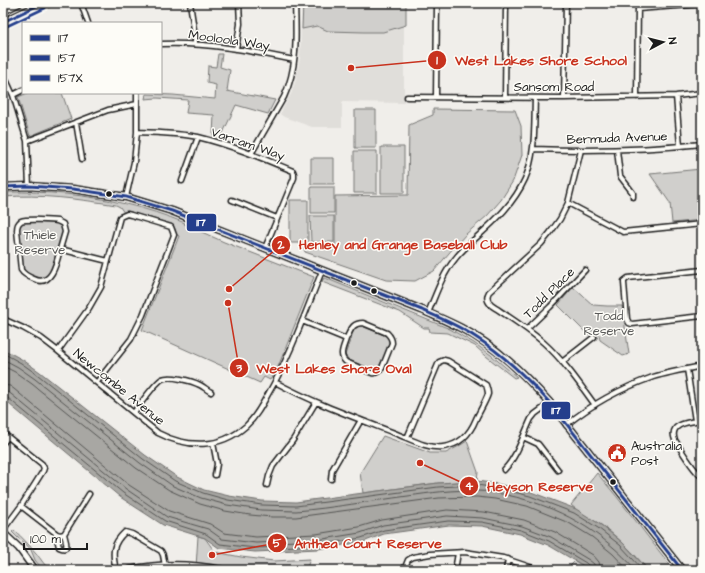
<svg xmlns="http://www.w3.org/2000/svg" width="705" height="573" font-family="'Architects Daughter',sans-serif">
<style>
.built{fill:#e0deda}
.green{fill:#d0cfcc;stroke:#767674}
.water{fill:#a8a7a3;stroke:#706f6d}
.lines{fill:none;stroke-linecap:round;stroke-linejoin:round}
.shore{stroke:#545452;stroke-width:1}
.street-casing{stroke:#1c1c1c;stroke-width:7}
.secondary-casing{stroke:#1c1c1c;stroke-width:9}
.street{stroke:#fdfcf7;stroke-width:4}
.secondary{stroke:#fdfcf7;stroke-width:6}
.bus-1-casing{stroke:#fdfcf7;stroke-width:6}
.bus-2-casing{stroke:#fdfcf7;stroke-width:6}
.bus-3-casing{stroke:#fdfcf7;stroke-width:6}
.bus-1{stroke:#243e8c;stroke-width:3}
.bus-2{stroke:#243e8c;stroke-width:3}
.bus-3{stroke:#243e8c;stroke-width:3}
.bus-dot{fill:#1c1c1c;stroke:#fdfcf7;stroke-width:1.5}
.labels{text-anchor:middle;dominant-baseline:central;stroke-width:3;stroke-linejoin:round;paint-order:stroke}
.street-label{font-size:13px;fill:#1c1c1c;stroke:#fdfcf7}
.park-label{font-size:13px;fill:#5b5b5a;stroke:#fdfcf7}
.poi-label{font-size:13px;fill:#1c1c1c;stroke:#fdfcf7;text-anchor:start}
.leader{fill:none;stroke:#c8321e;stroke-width:1.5}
.callout-dot{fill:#c8321e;stroke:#fdfcf7;stroke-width:1.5}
.mark-label{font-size:12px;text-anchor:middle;font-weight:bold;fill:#fff}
.callout-label{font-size:14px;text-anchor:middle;font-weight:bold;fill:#c8321e;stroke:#fdfcf7;stroke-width:3;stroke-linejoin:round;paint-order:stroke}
.line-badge{stroke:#fdfcf7;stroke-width:1.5}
.badge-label{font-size:11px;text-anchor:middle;font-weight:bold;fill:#fff}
</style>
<rect width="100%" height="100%" fill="#f0eeea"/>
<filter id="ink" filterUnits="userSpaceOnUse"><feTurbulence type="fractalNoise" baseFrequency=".025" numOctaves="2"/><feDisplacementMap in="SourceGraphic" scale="8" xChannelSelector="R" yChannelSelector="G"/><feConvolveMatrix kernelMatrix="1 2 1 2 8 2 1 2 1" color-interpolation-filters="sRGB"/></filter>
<g filter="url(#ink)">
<path class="built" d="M302 3H404V103L342 102V127H312L284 117 280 114 291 94 296 79 300 58Z"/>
<path class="green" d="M48 3H58L32 16 30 12Z
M303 3H406V25L383 32H364L328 31 317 26 302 29Z
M29 12 31 17 3 30V27L10 22Z
M218 54H222L220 67 230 70 227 91 275 100 268 114 236 105 223 133H217L215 136 213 135 214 115 186 113 188 100 157 98 145 99 146 94 173 95 215 99 216 85 207 83 208 66 216 67Z
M28 93H62L71 119 30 136 18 97Z
M433 109 515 110 521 126 522 155 513 181 501 200 487 216 466 234 449 253 434 271 415 281 386 280 305 252 303 245 335 244V196L408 195 409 125 433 115Z
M355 110H376V148H355Z
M381 147H404V193H381Z
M354 151H377V193H354Z
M311 158H334V184H311Z
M701 169 702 181V220L672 223 670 203 650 174Z
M311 187H334V213H311Z
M9 192C27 192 46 192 65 194 106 198 146 207 185 223L184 224 224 242 314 277 278 367 270 380 264 377 260 383 142 330 179 236 176 234 175 229 172 224 133 213 127 212 124 213 120 207 116 205C79 199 41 194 3 197V193Z
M290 200H308V243H290Z
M310 216H334V242H311Z
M24 222 56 223 62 225 64 230C60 244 56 269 45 279 37 279 27 276 23 269L18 227 20 224Z
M325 278 450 329 474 343 491 355 517 377 514 378 486 356 475 346 448 333 430 332 429 328H424L400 312 322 282 323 279Z
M573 287 593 305 607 306H622L629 354 623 356 600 340 599 335 596 331H591L588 335 558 305Z
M358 326H362L386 336 389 339C390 347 381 367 374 370L349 360 345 355 354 329Z
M383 436 430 453H446L459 446 467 441 478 472 477 481 438 483 363 493 360 473Z
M597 473C624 504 648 538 674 570H648C634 553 618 537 600 524 590 518 579 513 571 505Z
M14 530C22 537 29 545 36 553 41 559 44 565 50 570H43L35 560 31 550 25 543 18 538 12 532Z
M198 536 205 538 215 552 241 557 274 561 310 559 306 570H221L196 567Z
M575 561 584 567 587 570H566Z"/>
<path class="water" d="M3 349 23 360 40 372 145 455 177 477 204 490 229 496 262 501 296 502 438 483 477 481 498 484 531 492 576 509 601 525 623 543 648 570H587L584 566 548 545 520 534 482 526 449 525 384 534 363 542 318 549 255 552 219 548 205 538 163 525 120 497 3 399Z"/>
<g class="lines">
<path class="shore" d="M3 353 21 363 38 375 143 459 175 481 203 493 228 500 262 505 296 506 438 487 477 485 497 488 530 496 574 513 598 528 620 545 643 570
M3 359 18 367 35 379 140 463 173 486 201 498 227 505 261 510 296 511C333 508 370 501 408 496 430 493 454 489 477 491 487 491 497 493 507 495 558 506 602 531 636 570
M3 366 15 372 32 384 136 468 169 490 200 504 225 511 250 515 272 517H296L439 498 477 497 495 499 527 506 569 523 592 537 613 554 628 570
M3 385 10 386 14 389 129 485 169 511 210 524 224 533 256 537 316 534 359 527 382 520 447 510 484 512 524 520 555 532 593 555 599 562 601 570
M3 391 7 392 11 394 126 489 167 517 208 529 222 539 256 543 317 540 360 533 383 525 447 516 483 518 522 526 551 537 589 560 594 564 595 570
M3 396 8 398 123 493 165 521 206 534 220 544 255 548 318 545 361 538 384 530 448 521 482 522 521 530 549 541 586 563 589 566 590 570"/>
<defs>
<path id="street" d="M81 3 88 23
M190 3 195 36V44
M638 9 702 4
M161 44C206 42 251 51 294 60
M236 49 240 24 239 3
M3 73 13 95 27 141 29 186
M13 95 23 90
M676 96 680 146
M407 97 564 98 676 96 702 93
M436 97 437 3
M505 97 506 3
M637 97 638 3
M564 98 566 3
M76 122 82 159
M137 132C158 133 178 133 198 137 231 145 262 158 293 171L294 174V178L265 248
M27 141 108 110 137 104
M533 149C590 151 646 150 702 144
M581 150 568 203 560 219 550 233 541 244 489 292C486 297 487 301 491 305 509 317 527 328 544 343 564 361 579 383 595 405
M617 150 620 176 633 193V197
M251 154 284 97C298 67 296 35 295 3
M182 181 198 137
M126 197 134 162 137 132V93
M232 200 277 218
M568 203 623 232 702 224
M60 249 65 232 63 224C61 223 60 222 57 221 52 220 26 219 21 221 18 223 17 226 17 230L21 270C24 275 29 277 34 279 52 288 57 261 60 249L108 261
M702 270 628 278 624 281V283L627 319 629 323 632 324 702 316
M428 313C436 294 442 275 455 259 461 251 469 244 477 237 496 220 514 203 525 179 536 154 534 125 535 98
M3 319 23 328 41 338 58 351 158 433C187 448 220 449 246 426 255 418 261 407 267 396 290 357 305 313 322 271
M302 321 346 339C344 347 338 355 346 362L372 373C376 374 379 371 382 368L392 343C392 339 390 336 387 333L363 323C352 323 351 330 346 339
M527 329 550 307 585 270
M58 351 89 308 101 287 120 217 127 214 131 215 171 227 174 235 143 315 131 339 97 382
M562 362 594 337
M687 369 695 421
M275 382C314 403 356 418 397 434 410 439 428 449 443 447 460 445 470 434 476 419 479 412 486 401 488 394 488 391 487 388 486 385L448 361 444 360 439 362 407 438
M134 412C140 405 154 384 162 379 170 375 192 381 200 385 204 387 207 390 211 392
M702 420C690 422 668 423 675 440 681 450 693 470 702 477
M566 425C592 404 622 388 653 377 669 372 686 369 702 366
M3 433 42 464 44 468 43 471 21 506 3 530
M523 437 538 444 558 470
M3 443 8 437
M213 443 217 464 215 475
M504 470C517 457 523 436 531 419L535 414 550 403
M331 479 332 470 361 420
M267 485 269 476 273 466 293 440 316 402
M21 506 57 534 60 535 64 534 89 494
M57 534V538L59 547C71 553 65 539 64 534
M116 570C112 553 112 544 125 532L132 534 161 551 163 555 165 566
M404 570 408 560 413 557 430 554 465 552 503 558 533 568 537 570
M455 570 458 553
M506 570 508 559"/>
<path id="secondary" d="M3 11 19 3
M3 22 43 3
M3 187 29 186 73 189 126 197 172 211 422 310C435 316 448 321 461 328 496 346 524 374 550 403L682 570
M3 533 19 548 35 570
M130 570C159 564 191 564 221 570"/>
</defs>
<use href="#street" class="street-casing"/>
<use href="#secondary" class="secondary-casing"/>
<use href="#street" class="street"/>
<use href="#secondary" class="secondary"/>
<defs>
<path id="bus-1" d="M3 187 29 186 73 189 126 197 172 211 422 310C440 318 458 325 474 336 503 354 527 378 550 403L682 570"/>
<path id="bus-2" d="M3 22 43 3"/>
<path id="bus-3" d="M5 27 45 8"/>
</defs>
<use href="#bus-1" class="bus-1-casing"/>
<use href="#bus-2" class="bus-2-casing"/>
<use href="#bus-3" class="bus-3-casing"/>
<use href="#bus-1" class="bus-1"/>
<use href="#bus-2" class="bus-2"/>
<use href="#bus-3" class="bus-3"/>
</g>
</g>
<defs>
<symbol id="civic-disc" viewBox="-11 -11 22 22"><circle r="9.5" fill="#c8321e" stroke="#fdfcf7"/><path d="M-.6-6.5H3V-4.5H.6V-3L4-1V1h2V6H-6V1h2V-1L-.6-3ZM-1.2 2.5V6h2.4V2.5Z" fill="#fff"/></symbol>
</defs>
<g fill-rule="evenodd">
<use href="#civic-disc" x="606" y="442" width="22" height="22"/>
</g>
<g class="bus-dot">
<circle cx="109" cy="194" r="3.5"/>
<circle cx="354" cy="283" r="3.5"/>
<circle cx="374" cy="291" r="3.5"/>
<circle cx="613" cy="482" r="3.5"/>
</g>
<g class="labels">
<g class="street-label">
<text transform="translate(229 40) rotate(8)">Mooloola Way</text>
<text x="554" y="87">Sansom Road</text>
<text transform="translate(617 138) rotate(-2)">Bermuda Avenue</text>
<text transform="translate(248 144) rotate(19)">Varram Way</text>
<text transform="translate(549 293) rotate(-45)">Todd Place</text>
<text transform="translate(119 387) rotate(39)">Newcombe Avenue</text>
</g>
<g class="park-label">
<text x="40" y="235">Thiele<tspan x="40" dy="15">Reserve</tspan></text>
<text x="609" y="316">Todd<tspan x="609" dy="15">Reserve</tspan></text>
</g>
<g class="poi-label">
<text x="631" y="446">Australia<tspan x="631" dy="15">Post</tspan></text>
</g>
</g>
<path class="leader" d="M351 68L437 60M229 289L281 245M228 303L239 368M420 463L469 486M212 555L277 543"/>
<g class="callout-dot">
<circle cx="351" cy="68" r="4"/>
<circle cx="229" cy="289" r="4"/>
<circle cx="228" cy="303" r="4"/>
<circle cx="420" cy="463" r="4"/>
<circle cx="212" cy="555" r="4"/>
<circle cx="437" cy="60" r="10"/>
<circle cx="281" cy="245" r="10"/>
<circle cx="239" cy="368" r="10"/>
<circle cx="469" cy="486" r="10"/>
<circle cx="277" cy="543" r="10"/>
</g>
<g class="mark-label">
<text x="437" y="64">1</text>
<text x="281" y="249">2</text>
<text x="239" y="372">3</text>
<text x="469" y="490">4</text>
<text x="277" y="547">5</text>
</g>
<g class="callout-label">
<text x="541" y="65">West Lakes Shore School</text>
<text x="403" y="249">Henley and Grange Baseball Club</text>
<text x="334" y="373">West Lakes Shore Oval</text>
<text x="540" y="491">Heyson Reserve</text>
<text x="368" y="548">Anthea Court Reserve</text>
</g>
<g class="line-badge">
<rect x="186" y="213" width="31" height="19" rx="4" fill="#243e8c"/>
<rect x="541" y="401" width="30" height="19" rx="4" fill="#243e8c"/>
</g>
<g class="badge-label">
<text x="201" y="226">117</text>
<text x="556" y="414">117</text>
</g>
<rect width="705" height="573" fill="none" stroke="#fdfcf7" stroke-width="16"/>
<rect x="8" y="8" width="689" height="557" fill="none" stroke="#1c1c1c" stroke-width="1.5" filter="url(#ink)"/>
<rect x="22" y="22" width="140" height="72" fill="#fdfcf7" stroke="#a3a29f"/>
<rect x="30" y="35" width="20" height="6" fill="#243e8c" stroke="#a3a29f"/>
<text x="58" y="42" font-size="12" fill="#1c1c1c">117</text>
<rect x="30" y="55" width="20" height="6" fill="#243e8c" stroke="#a3a29f"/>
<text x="58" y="62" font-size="12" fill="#1c1c1c">157</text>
<rect x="30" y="75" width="20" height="6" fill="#243e8c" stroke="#a3a29f"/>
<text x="58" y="82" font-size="12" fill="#1c1c1c">157X</text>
<g transform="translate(663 42) rotate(83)" stroke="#fdfcf7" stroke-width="3" paint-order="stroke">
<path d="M0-3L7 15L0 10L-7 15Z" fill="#1c1c1c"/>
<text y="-6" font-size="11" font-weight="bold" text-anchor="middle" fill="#1c1c1c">N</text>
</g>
<path d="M24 543v6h63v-6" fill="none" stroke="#1c1c1c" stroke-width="2"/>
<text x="30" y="543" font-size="12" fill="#1c1c1c" stroke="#fdfcf7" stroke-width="3" paint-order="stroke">100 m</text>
</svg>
